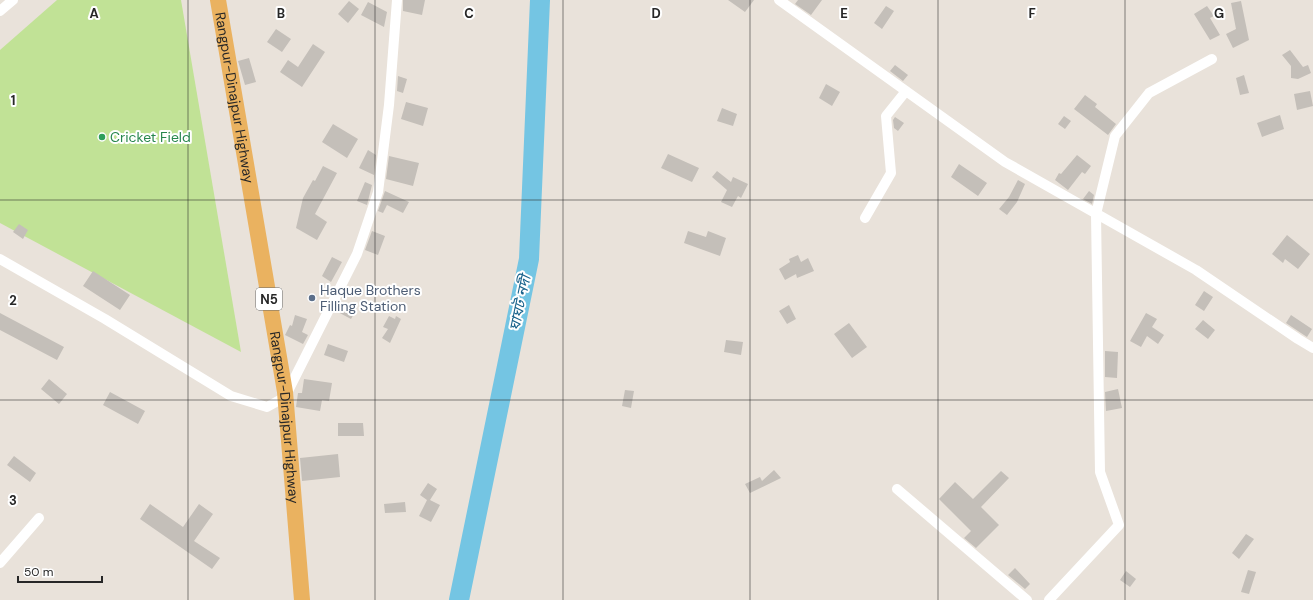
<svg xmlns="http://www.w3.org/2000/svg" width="1313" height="600" font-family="'DM Sans','Noto Sans Bengali',sans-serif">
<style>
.pitch{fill:#c1e296}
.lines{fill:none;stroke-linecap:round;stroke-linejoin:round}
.river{stroke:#74c5e3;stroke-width:20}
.building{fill:#c4bfb9}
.minor{stroke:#fff;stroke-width:10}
.trunk{stroke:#eab260;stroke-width:16}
.grid{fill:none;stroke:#272727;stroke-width:1;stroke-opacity:0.55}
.leisure-dot{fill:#2e9e5b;stroke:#fff;stroke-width:1.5}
.service-dot{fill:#5c6f8a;stroke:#fff;stroke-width:1.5}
.labels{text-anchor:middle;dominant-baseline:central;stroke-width:4;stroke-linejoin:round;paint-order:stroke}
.shield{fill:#fff;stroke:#686868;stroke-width:1}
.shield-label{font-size:13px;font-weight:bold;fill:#272727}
.street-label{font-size:14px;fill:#272727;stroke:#fff}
.leisure-label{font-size:14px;fill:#27864d;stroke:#fff;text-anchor:start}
.service-label{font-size:14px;fill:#4e5e75;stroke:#fff;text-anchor:start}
.water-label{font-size:15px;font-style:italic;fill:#18628b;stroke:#fff}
.grid-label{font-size:13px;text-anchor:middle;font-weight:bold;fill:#272727;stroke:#fff;stroke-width:4;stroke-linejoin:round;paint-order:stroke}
</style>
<rect width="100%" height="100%" fill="#e9e2da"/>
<path class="pitch" d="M57 0H181L241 352 0 223V50Z"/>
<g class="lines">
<path class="river" d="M459 600 529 259 540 0"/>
</g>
<path class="building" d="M403 0H425L422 15 403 11Z
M728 0H754L745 12Z
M798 0H822L811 15 795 4Z
M349 1 359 9 348 23 338 14Z
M1241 1 1249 40 1233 48 1226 34 1236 29 1231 3Z
M368 2 387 12 384 27 361 15Z
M886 6 894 11 882 29 874 23Z
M1207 6 1214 16 1210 18 1220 35 1210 40 1194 14Z
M276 29 291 39 282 52 267 42Z
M313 44 325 52 302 87 280 72 288 60 298 67Z
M1290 50 1303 67 1308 65 1311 73 1298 79 1291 78V66L1282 55Z
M249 58 256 82 245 85 238 61Z
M895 65 908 75 903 81 890 71Z
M1244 75 1249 93 1240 95 1236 78Z
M398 76 407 79 403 93 397 91Z
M826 84 840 92 832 106 819 98Z
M1310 91 1313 106 1297 110 1294 94Z
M1085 95 1097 104 1095 107 1116 124 1108 135 1074 109Z
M406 102 428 108 423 126 401 119Z
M722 108 737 114 733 126 717 121Z
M1280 115 1284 129 1262 137 1257 123Z
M1064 116 1071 121 1065 129 1058 124Z
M895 117 904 123 898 131 894 128 893 120Z
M333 124 358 139 347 158 322 142Z
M368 150 376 155 374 175 359 168Z
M668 154 699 168 692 182 661 168Z
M1077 155 1091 166 1085 174 1082 172 1068 190 1055 180 1059 173 1061 174Z
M389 156 419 163 413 186 386 179Z
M959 164 987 183 978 196 951 177Z
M323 166 337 173 315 214 327 222 317 240 296 228 303 198 313 180 315 181Z
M717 171 731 182 733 177 748 184 741 198 738 196 732 207 721 202 727 190 712 177Z
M1018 180 1025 184 1017 202 1007 215 999 209 1009 197Z
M365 182 372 185 367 205 357 201Z
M385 191 409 202 403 213 387 205 383 213 378 211Z
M1089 191 1094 195 1092 204 1083 199Z
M19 224 28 230 23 239 13 232Z
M372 231 385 236 378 255 365 250Z
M688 231 706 237 708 231 726 238 720 256 684 243Z
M1287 235 1310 254 1298 269 1285 259 1283 263 1272 254Z
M798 255 801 262 808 258 814 271 797 278 796 274 785 280 779 269 790 262 789 259Z
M332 257 342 262 331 282 322 276Z
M93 271 130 295 120 310 83 286Z
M1204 291 1213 297 1204 311 1195 305Z
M340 301 357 308 351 319 336 311Z
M789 305 796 319 787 324 779 311Z
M0 313 64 347 57 360 0 330Z
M1146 313 1157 319 1152 327 1164 335 1158 344 1147 336 1141 347 1130 341Z
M295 315 307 319 302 332 308 335 303 344 285 335 290 325 292 326Z
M1291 315 1312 329 1307 337 1286 323Z
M389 316 395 319 396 316 401 319 390 343 382 338 388 329 383 327Z
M1203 320 1215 330 1208 339 1195 329Z
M849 323 867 347 852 358 834 334Z
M726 340 743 342 741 355 724 352Z
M328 344 348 351 344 362 324 355Z
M1105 351 1118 352 1117 378 1105 377Z
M49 379 67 394 59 404 41 389Z
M304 379 332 383 329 401 322 400 320 411 296 407 298 393H302Z
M1118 389 1122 408 1106 411 1105 392Z
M625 390 634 391 631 408 622 406Z
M110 392 145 411 138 424 103 405Z
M338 423H363L364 436H338Z
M338 454 340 477 302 481 300 458Z
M14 456 36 473 30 482 7 465Z
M774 470 781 478 750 493 745 484 760 477 762 481Z
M1001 471 1009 478 981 507 999 525 976 548 964 538 971 531 939 499 955 482 973 499Z
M428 483 437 489 430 500 440 505 431 522 419 516 427 500 420 495Z
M405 502 406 512 385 513 384 504Z
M150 504 183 527 199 504 213 514 194 541 220 558 212 569 140 519Z
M1246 534 1254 539 1239 559 1232 553Z
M1015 568 1030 584 1025 589 1008 575Z
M1248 570 1256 572 1249 594 1241 592Z
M1126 571 1136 579 1130 587 1120 580Z"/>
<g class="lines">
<path class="minor" d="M779 0 1005 162 1196 270 1298 339 1313 348
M0 11 13 0
M865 218 891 173 886 116 906 91
M0 259 105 319 231 396 267 407 285 397 357 254 378 192 389 105 397 0
M897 489 1027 600
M0 563 39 518
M1049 600 1119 525 1100 472 1096 214 1115 136 1149 93 1212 59"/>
<path class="trunk" id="s1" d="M218 0 285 392 302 600"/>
</g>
<path class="grid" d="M188 0V600M375 0V600M563 0V600M750 0V600M938 0V600M1125 0V600M0 200H1313M0 400H1313"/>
<circle class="leisure-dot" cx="102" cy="137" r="4"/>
<circle class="service-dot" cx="312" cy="298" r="4"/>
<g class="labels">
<rect class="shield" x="256" y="288" width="26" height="22" rx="3"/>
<g class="shield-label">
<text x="269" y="299">N5</text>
</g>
<g class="street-label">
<text stroke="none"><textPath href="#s1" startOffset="99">Rangpur-Dinajpur Highway</textPath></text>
<text stroke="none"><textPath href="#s1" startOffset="423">Rangpur-Dinajpur Highway</textPath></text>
</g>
<g class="leisure-label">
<text x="110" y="137">Cricket Field</text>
</g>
<g class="service-label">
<text x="320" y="290">Haque Brothers<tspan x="320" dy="16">Filling Station</tspan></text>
</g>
<g class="water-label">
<text transform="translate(520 303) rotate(-78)">ঘাঘট নদী</text>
</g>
</g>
<g class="grid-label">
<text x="94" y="18">A</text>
<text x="281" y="18">B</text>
<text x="469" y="18">C</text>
<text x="656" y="18">D</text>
<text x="844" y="18">E</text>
<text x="1032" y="18">F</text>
<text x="1219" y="18">G</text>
<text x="13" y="105">1</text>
<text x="13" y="305">2</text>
<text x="13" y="505">3</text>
</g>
<path d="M18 576v6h84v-6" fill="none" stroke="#272727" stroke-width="2"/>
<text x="24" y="576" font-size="12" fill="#272727" stroke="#ffffff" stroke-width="3" paint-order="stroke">50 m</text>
</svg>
